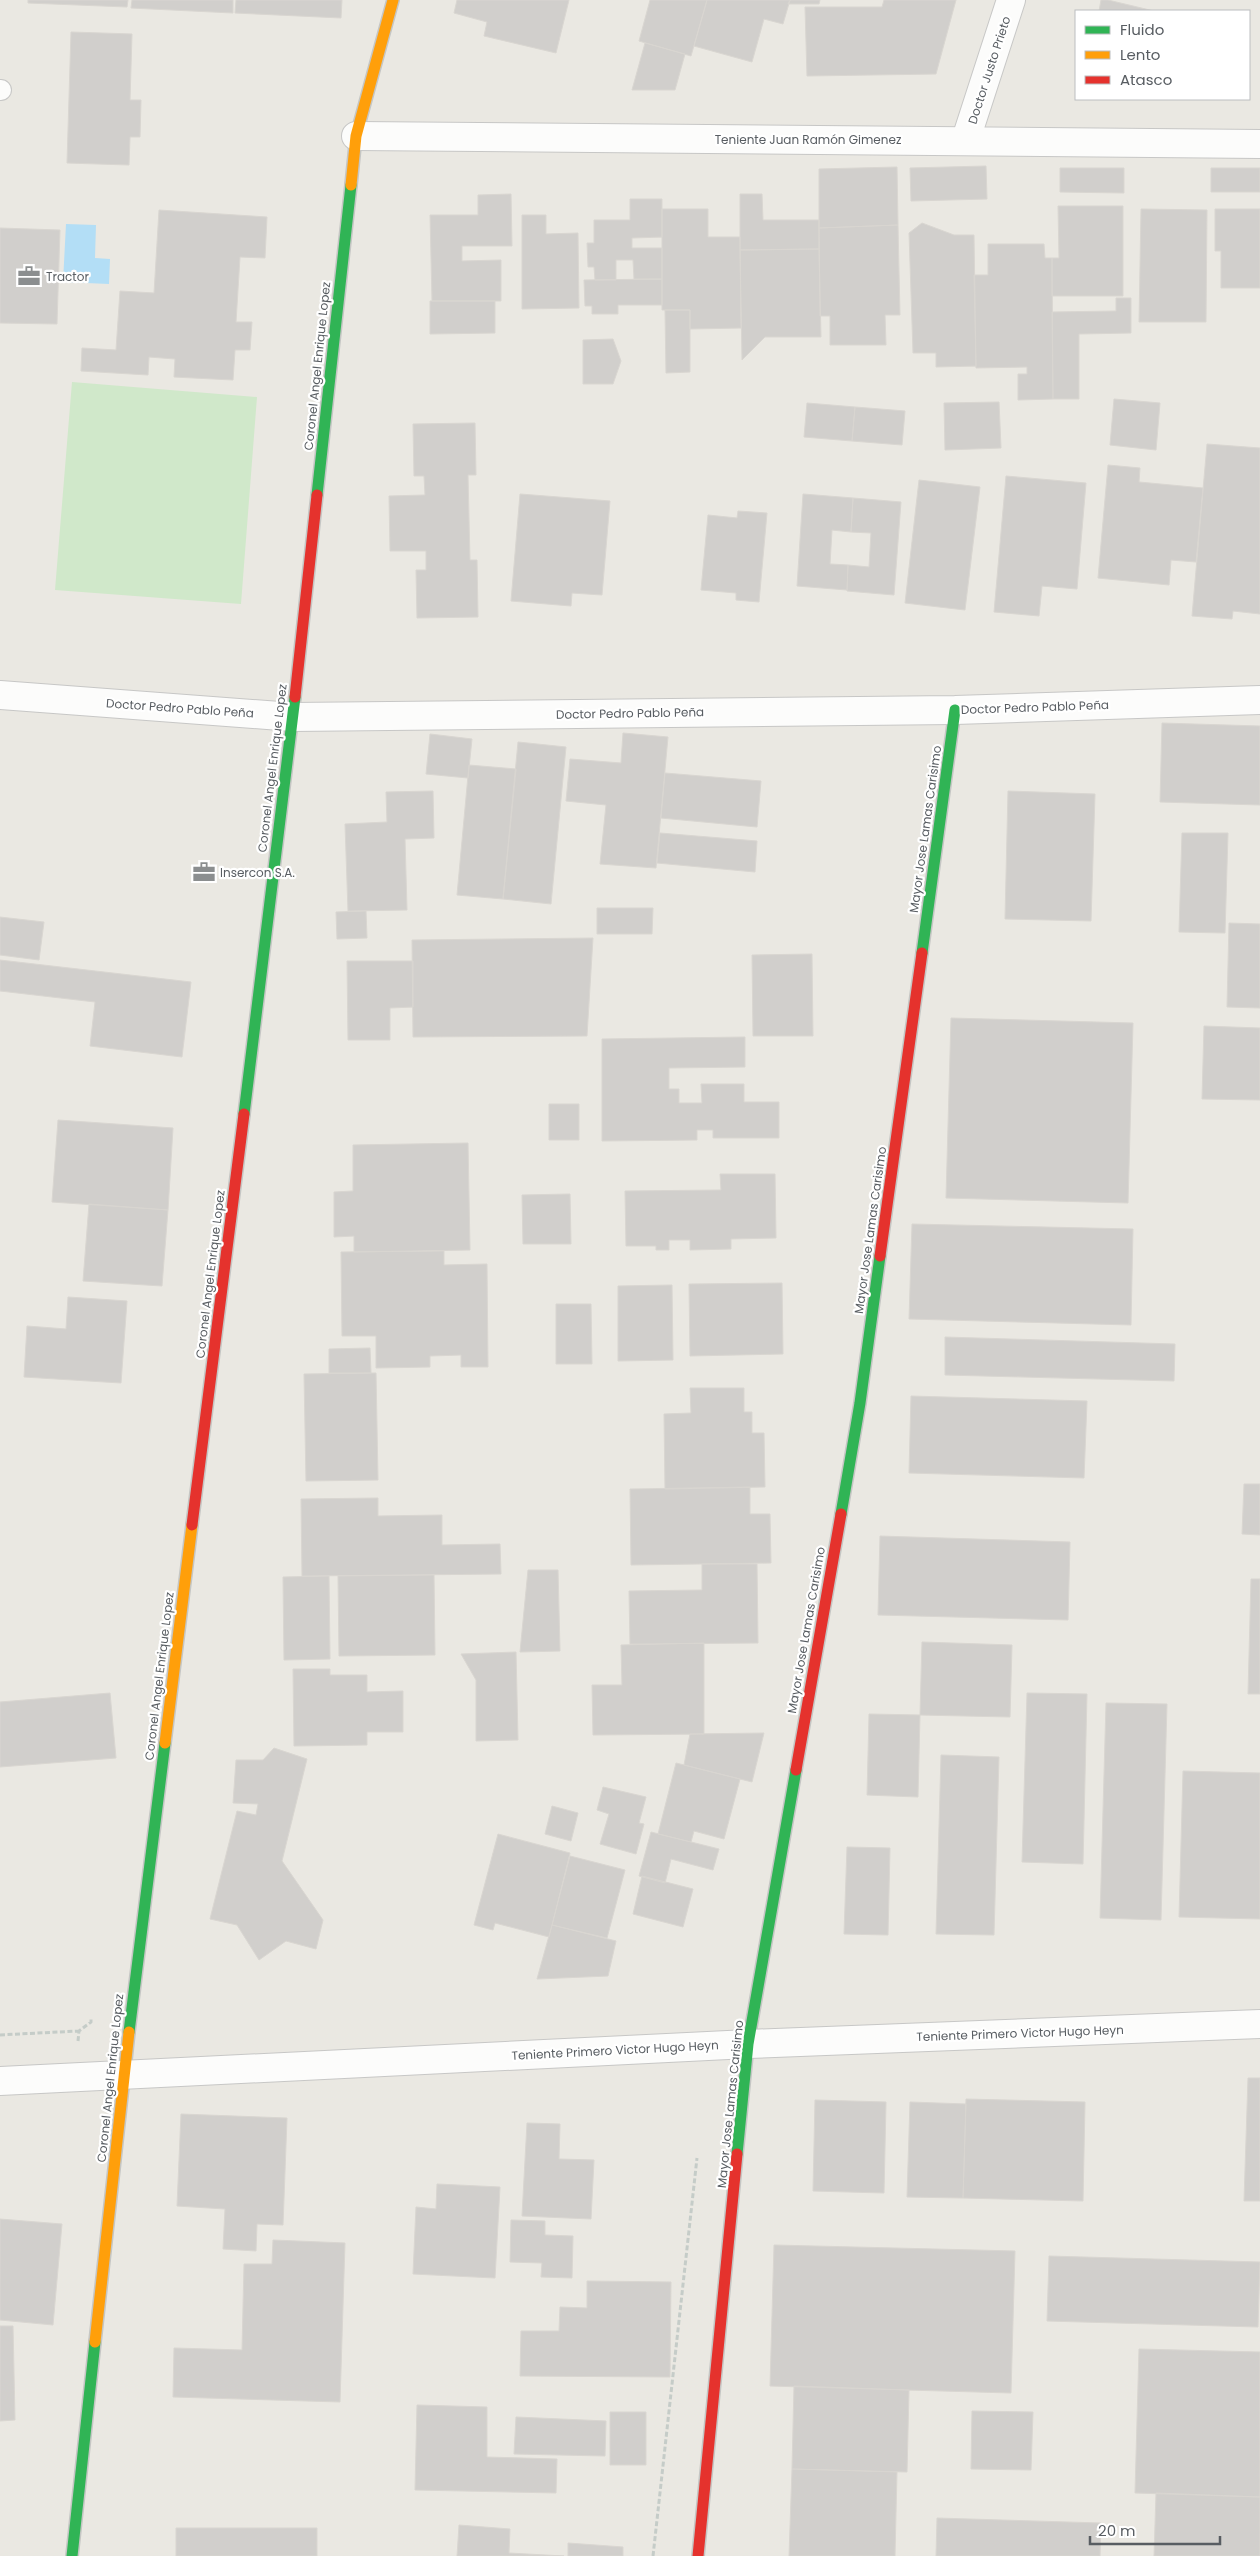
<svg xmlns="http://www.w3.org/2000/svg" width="1260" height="2556" font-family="Poppins,sans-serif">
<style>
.green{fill:#d0e8ca}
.water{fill:#b3def6}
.building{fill:#d1cfcc;stroke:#d9d6d1}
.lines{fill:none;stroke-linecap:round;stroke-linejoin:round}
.lane-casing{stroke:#c7c7c6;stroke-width:22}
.street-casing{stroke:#c7c7c6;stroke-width:30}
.fast-casing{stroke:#c5c6c4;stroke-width:14}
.slow-casing{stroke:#c5c6c4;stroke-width:14}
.jam-casing{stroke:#c5c6c4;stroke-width:14}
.path{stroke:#c5ccc8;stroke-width:3;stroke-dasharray:5 2.5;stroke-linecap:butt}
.lane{stroke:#fcfcfb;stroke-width:20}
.street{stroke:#fcfcfb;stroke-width:28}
.fast{stroke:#30b455;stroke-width:11}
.slow{stroke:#ff9f0a;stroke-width:11}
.jam{stroke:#e5322d;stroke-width:11}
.labels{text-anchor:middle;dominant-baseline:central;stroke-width:4.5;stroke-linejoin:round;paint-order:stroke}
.street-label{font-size:12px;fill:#585d62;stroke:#fff}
.poi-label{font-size:12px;fill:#585d62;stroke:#fff;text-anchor:start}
</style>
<rect width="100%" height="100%" fill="#eae8e2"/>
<path class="green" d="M72 382 257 397 241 604 55 590Z"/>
<path class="water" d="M66 224 96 225 95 258 110 259 109 284 63 282Z"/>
<path class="building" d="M28 0H128L127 7 28 3Z
M132 0H233V13L131 8Z
M236 0H342L341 18 235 13Z
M457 0H569L556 53 484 36 487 22 454 13Z
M650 0H707L691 56 639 41Z
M707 0H790L783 24 764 19 752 62 694 46Z
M790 0H820L819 4H788Z
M884 0H956L936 74 807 76 805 7H882Z
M1101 0H1108L1154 11H1099Z
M71 32 132 34 130 100H141L140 137H130L129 165 67 163Z
M645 43 685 54 675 90H632Z
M986 166 987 199 911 201 910 168Z
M897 167 898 225 819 228V169Z
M1060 168H1124V193L1060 192Z
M1211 168H1260V192H1211Z
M511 194 512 246H462V261L501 260V301H432L430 215H478V195Z
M740 194H762L763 220H819V249L740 250Z
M630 199H662V237L632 238V248H662V279H634L633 260H616V280H595L594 267H588L587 243H594V220H630Z
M1058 206H1123V296H1052V258H1059Z
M662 209H708V237H740L741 328 690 329V310H662Z
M1141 209 1207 210 1206 322H1139Z
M1215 209H1260V288H1221V251H1215Z
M159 210 267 217 265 258 240 257 236 322H252L250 350H235L233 380 174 377 175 359 149 357 148 375 81 371 82 348 116 350 120 291 154 293Z
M522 215H546V234L578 233 579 308 522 309Z
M922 223 954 235H974L976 366 936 367V353H913L909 233Z
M898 225 900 315H885L886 345H830V316H820L819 228Z
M0 228 60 230 57 324 0 323Z
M988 244H1044L1045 258H1052L1053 399 1018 400V374H1027V367L976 368 974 275H988Z
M819 249 821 337H765L742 360 740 250Z
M662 279V305H618V314H592V306H585L584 280Z
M1116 298H1131V333L1079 334V399H1053L1052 312 1116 311Z
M430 301H495V333L430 334Z
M665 310H690V372L666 373Z
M613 339 621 361 613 384H583V340Z
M1114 399 1160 403 1156 450 1110 445Z
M999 402 1001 448 945 450 944 403Z
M807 403 855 407 852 441 804 437Z
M855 407 905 411 902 445 852 441Z
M475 423 476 475H468L470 560H477L478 617 417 618 416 570H426V551H390L389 496 425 495 424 476H414L413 424Z
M1207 444 1260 448V614L1233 611 1232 619 1192 616Z
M1108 465 1140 468 1139 482 1203 488 1196 562 1171 560 1169 585 1098 578Z
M1006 476 1086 483 1077 589 1042 586 1039 616 994 612Z
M919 480 980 487 965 610 905 603Z
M520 494 610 501 602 595 572 593 571 606 511 601Z
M803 494 853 498 851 532 832 530 830 564 848 565 847 590 797 586Z
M853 498 901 502 894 595 847 591 848 565 869 567 871 533 851 532Z
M738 511 767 513 759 602 736 600V593L701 590 708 515 737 518Z
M1162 723 1260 726V805L1160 802Z
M623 733 668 737 656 868 600 864 606 805 566 801 570 759 621 763Z
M430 734 472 739 468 778 426 774Z
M518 742 566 747 551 904 503 899Z
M469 765 516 769 503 899 457 895Z
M665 773 761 781 757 827 661 818Z
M433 791 434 838 405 839 407 910 348 911 345 824 387 822 386 792Z
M1008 791 1095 794 1091 921 1005 919Z
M660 833 757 841 755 872 657 863Z
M1182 833H1228L1225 933 1179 932Z
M597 908H653L652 934H597Z
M366 911 367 938 337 939 336 912Z
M0 917 44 922 39 960 0 955Z
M1229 923 1260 924V1008L1227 1007Z
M593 938 587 1036 413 1037 412 940Z
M812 954 813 1036H753L752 955Z
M0 960 191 982 182 1057 90 1046 95 1002 0 991Z
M347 961H413V1007L390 1008V1040H348Z
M951 1018 1133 1023 1128 1203 946 1198Z
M1204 1026 1260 1028V1100L1202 1099Z
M745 1037V1067L669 1068V1089H679V1103H702L701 1084H744V1102H779V1138H713V1130H697V1140L602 1141V1039Z
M549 1104H579V1140H549Z
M58 1120 173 1128 168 1210 52 1202Z
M468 1143 470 1250 354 1252V1236L334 1237V1192L353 1191V1145Z
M720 1174H775L776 1238 731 1239V1249L690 1250V1240H669V1250H656V1246H626L625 1191 721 1190Z
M570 1194 571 1244H523L522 1195Z
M89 1204 168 1210 162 1286 83 1281Z
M912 1224 1133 1229 1131 1325 909 1319Z
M444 1251V1265L487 1264 488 1367H461V1355L430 1356V1367L376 1368V1336H342L341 1252Z
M782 1283 783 1354 690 1356 689 1284Z
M672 1285 673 1360 618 1361V1286Z
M68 1297 127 1301 121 1383 24 1377 27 1326 66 1329Z
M556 1304H591L592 1364H556Z
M945 1337 1175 1344 1174 1381 945 1375Z
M370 1348 371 1373H329V1349Z
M376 1373 378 1480 306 1481 304 1374Z
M690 1388H744V1412H752V1433H764L765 1487 665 1489 664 1414 691 1413Z
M911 1396 1087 1401 1084 1478 909 1473Z
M1244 1484H1260V1535L1242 1534Z
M750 1487V1514H770L771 1563 631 1565 630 1489Z
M378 1498V1516L442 1515V1545L500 1544 501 1574 302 1576 301 1499Z
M880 1536 1070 1542 1068 1620 878 1615Z
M702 1564H757L758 1643 630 1644 629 1591 702 1590Z
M528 1570H558L560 1651 520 1652Z
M434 1575 435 1655 339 1656 338 1576Z
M329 1576 330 1659 284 1660 283 1577Z
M1251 1579H1260V1694H1248Z
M922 1642 1012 1645 1010 1717 920 1715Z
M704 1643V1734L593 1735 592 1685H622L621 1645Z
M516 1652 518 1740 476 1741V1680L461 1654Z
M293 1669H330V1675H367V1692L403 1691V1732H367V1745L294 1746Z
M110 1693 116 1758 0 1767V1702Z
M1027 1693 1087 1694 1083 1864 1022 1862Z
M1106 1703 1167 1704 1161 1920 1100 1918Z
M869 1714 920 1715 918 1797 867 1795Z
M764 1733 752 1782 684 1765 690 1734Z
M274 1748 307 1759 282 1861 323 1920 316 1949 286 1941 259 1960 237 1925 210 1919 237 1811 256 1815 258 1804 233 1803 236 1760H263Z
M941 1755 999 1757 994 1935 936 1934Z
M676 1763 740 1779 724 1839 694 1831 691 1842 658 1834Z
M1183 1771 1260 1773V1919L1179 1917Z
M603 1787 646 1797 639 1823 644 1824 636 1854 600 1844 609 1814 597 1810Z
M552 1806 578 1813 571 1841 545 1834Z
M651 1832 719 1849 713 1870 671 1859 665 1883 639 1876Z
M498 1834 570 1853 549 1937 495 1923 493 1930 474 1925Z
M847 1847 890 1848 888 1935 844 1934Z
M570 1856 625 1870 607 1938 552 1925Z
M642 1876 693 1889 683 1927 633 1914Z
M552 1925 616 1941 608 1976 537 1979Z
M1248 2078H1260V2201H1244Z
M966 2099 1085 2102 1083 2201 963 2198Z
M815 2100 886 2102 884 2193 813 2191Z
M910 2102 966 2104 963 2198 907 2197Z
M181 2114 287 2118 283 2225 257 2224 256 2251 223 2249 225 2209 177 2206Z
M527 2123 560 2124 559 2159 594 2160 591 2219 522 2216Z
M437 2184 500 2187 495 2278 413 2274 416 2207 436 2209Z
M0 2219 62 2224 53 2325 0 2320Z
M511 2220 545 2221V2235L573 2236 572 2278 541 2277 542 2263 510 2262Z
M273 2240 345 2243 340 2402 173 2397 174 2348 242 2350 244 2264H272Z
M774 2245 1015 2251 1011 2393 770 2386Z
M1049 2256 1260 2262 1258 2327 1047 2321Z
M587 2281 671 2282 670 2377 520 2376 521 2331H559L560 2307 587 2308Z
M0 2326H13L15 2420 0 2421Z
M1139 2349 1260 2352V2497L1135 2493Z
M794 2386 909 2390 907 2472 792 2469Z
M417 2405 487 2407V2457L557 2459 556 2493 415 2490Z
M972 2411 1033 2412 1031 2470 971 2469Z
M610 2412H646V2465H610Z
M516 2417 606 2421 605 2456 514 2454Z
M792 2469 897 2472 895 2556H789Z
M1156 2493 1260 2497V2556H1154Z
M937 2518 1101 2523 1100 2556H936Z
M459 2525 510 2529 509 2553 564 2556H457Z
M176 2528H317V2556H176Z
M568 2543 623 2547V2556H568Z"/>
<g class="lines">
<defs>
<path id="lane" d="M0 90H1"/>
<path id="street" d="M356 136 1260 144
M966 139 1011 0
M0 695 293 717 955 710 1260 700
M0 2081 748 2044 1260 2024"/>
<path id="fast" d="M317 495 351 185
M922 953 955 710
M244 1114 295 697
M841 1514 860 1403 880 1256
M129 2032 165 1743
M737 2154 748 2044 796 1770
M72 2556 95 2342"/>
<path id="slow" d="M351 185 356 136 393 0
M165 1743 192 1525
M95 2342 129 2032"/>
<path id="jam" d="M295 697 317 495
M880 1256 922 953
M192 1525 244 1114
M796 1770 841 1514
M698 2556 737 2154"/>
</defs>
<use href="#lane" class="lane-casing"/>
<use href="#street" class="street-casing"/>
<use href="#fast" class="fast-casing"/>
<use href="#slow" class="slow-casing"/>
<use href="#jam" class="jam-casing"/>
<path class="path" d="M0 2035 79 2031
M78 2041 79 2031 91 2022V2019
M653 2556 697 2158"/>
<use href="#lane" class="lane"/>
<use href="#street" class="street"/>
<use href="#fast" class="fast"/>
<use href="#slow" class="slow"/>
<use href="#jam" class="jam"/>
</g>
<defs>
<symbol id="office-bare" viewBox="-9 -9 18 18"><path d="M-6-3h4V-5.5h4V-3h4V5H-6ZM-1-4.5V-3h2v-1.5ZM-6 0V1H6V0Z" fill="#8b8e8f" stroke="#fff" stroke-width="2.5" paint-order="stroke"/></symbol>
</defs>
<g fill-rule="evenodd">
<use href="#office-bare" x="13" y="260" width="32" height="32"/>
<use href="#office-bare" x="188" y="856" width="32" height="32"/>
</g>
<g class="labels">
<g class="street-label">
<text transform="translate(989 70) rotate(-72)">Doctor Justo Prieto</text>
<text x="808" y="139">Teniente Juan Ramón Gimenez</text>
<text transform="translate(317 366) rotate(-84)">Coronel Angel Enrique Lopez</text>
<text transform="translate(1035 707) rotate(-2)">Doctor Pedro Pablo Peña</text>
<text transform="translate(180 708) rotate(4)">Doctor Pedro Pablo Peña</text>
<text transform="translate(630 713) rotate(-1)">Doctor Pedro Pablo Peña</text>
<text transform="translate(272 768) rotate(-83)">Coronel Angel Enrique Lopez</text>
<text transform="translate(925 829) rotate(-82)">Mayor Jose Lamas Carisimo</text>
<text transform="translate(870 1230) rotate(-82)">Mayor Jose Lamas Carisimo</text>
<text transform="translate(210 1274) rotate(-83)">Coronel Angel Enrique Lopez</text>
<text transform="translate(806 1630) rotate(-80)">Mayor Jose Lamas Carisimo</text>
<text transform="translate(159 1676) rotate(-83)">Coronel Angel Enrique Lopez</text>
<text transform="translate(1020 2033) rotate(-2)">Teniente Primero Victor Hugo Heyn</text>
<text transform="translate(615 2050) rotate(-3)">Teniente Primero Victor Hugo Heyn</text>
<text transform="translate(110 2078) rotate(-84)">Coronel Angel Enrique Lopez</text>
<text transform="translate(730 2104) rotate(-84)">Mayor Jose Lamas Carisimo</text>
</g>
<g class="poi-label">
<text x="46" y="276">Tractor</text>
<text x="220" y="872">Insercon S.A.</text>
</g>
</g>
<rect x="1075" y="10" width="175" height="90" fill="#ffffff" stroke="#bcbec0"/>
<rect x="1085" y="26" width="25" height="8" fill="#30b455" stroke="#bcbec0"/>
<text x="1120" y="35" font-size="15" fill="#585d62">Fluido</text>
<rect x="1085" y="51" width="25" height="8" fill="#ff9f0a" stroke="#bcbec0"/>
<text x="1120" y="60" font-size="15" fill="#585d62">Lento</text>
<rect x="1085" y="76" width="25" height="8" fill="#e5322d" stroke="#bcbec0"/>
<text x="1120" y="85" font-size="15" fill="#585d62">Atasco</text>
<path d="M1090 2536v8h130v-8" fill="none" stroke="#585d62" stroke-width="2.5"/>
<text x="1098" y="2536" font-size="15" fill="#585d62" stroke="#ffffff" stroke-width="4" paint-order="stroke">20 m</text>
</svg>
